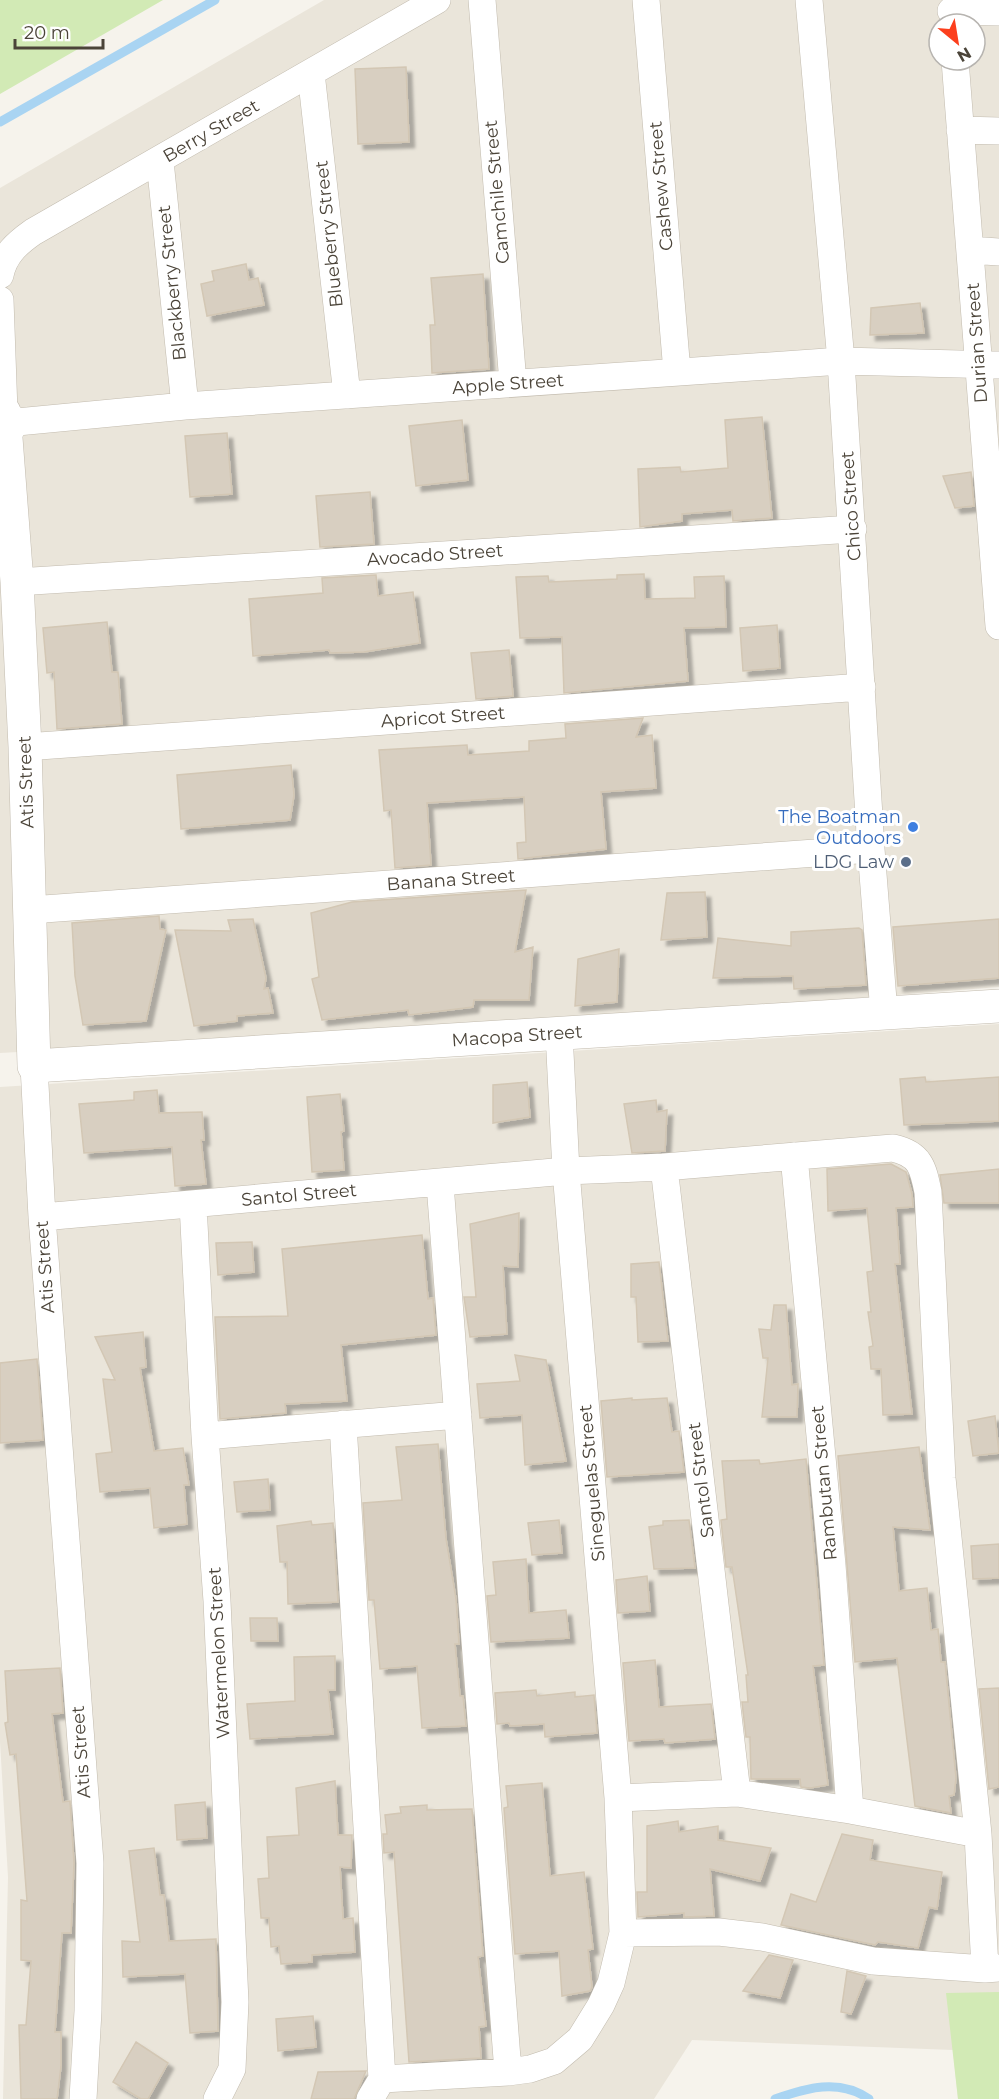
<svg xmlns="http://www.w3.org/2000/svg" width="999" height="2099" font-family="Montserrat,sans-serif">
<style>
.residential{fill:#eae5da;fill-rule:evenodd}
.green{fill:#d2eab5}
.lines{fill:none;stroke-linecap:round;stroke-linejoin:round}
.stream{stroke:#a9d4f2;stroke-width:9}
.building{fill:#d8cfc1;stroke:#d3c7b4;stroke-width:1.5;filter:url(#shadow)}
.minor-casing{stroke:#c2bbae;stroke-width:28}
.tertiary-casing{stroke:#c2bbae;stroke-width:34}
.minor{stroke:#fff;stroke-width:27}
.tertiary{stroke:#fff;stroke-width:33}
.shop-dot{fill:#3f7fe0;stroke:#fff;stroke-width:2}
.service-dot{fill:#5c6f8a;stroke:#fff;stroke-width:2}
.labels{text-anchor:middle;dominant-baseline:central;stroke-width:6;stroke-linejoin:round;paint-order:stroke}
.street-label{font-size:18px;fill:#4b4439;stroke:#fff}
.shop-label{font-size:18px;fill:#366cbe;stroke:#fff;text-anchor:end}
.service-label{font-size:18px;fill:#4e5e75;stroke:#fff;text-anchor:end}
</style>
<defs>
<filter id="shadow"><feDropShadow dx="5.5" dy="5.5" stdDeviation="1.5" flood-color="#0004"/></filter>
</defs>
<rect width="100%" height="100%" fill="#f6f3ec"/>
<path class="residential" d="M324 0H999V987L538 1023 0 1053V188ZM939 24H975V60H939Z
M999 1024V2099H958L953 2050 692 2040 654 2099H3L8 1877 0 1742V1087Z"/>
<path class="green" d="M0 0H163L0 94Z
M999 1992V2099H958L946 1993Z"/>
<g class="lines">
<path class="stream" d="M0 122 215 0
M775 2099C806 2088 839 2078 869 2099"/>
</g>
<path class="building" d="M406 67 409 142 358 144 355 69Z
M246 264 249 280 258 278 264 305 207 316 201 284 214 281 212 271Z
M483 274 489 369 432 373 430 325H435L431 278Z
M920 303 924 333 870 335 871 308Z
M762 417 772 518 733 521 732 510 682 514V521L640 527 638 469 680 467 681 472 728 468 725 420Z
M462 420 468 480 416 486 409 426Z
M227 433 232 494 190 497 185 436Z
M971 472 974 506 955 508 943 476Z
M370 492 374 544 320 547 316 496Z
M644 574 645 599 695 598 694 577 724 576 726 627 684 628 688 681 564 693 562 637 520 638 516 577 548 576 549 582 617 579V575Z
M376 575 378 596 413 592 420 643 364 652 330 653 329 650 253 656 249 599 323 593 322 578Z
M107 622 112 672H118L122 724 57 729 54 672 47 673 43 628Z
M777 625 780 668 743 671 740 628Z
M509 650 513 696 476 699 471 653Z
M643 718 636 737 652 735 656 788 601 792 606 849 518 859 517 843 526 842 524 797 427 803 431 865 395 868 391 810 384 811 379 750 467 745 468 755 529 751V741L566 738 565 724Z
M291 765 294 795 290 820 181 829 177 775Z
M526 890 515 952 533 947 529 1000H474L473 1007 409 1015 408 1010 322 1020 312 979 319 977 311 913 352 902Z
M705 892 707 937 661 940 667 893Z
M159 916 160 929 166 930 146 1021 83 1025 75 976 72 923Z
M253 919 266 978 264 989 268 988 273 1013 237 1016V1021L194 1026 175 930 231 931 228 920Z
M999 919V978L898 986 893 927Z
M859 928 862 930 866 985 794 989 793 976 713 978 718 938 791 946V932Z
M619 949 617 1002 575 1006 578 959Z
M925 1077 926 1082 999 1077V1121L904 1125 900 1079Z
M527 1082 530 1117 493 1123V1085Z
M157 1090 159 1113 202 1112 204 1140H201L206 1184 175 1186 172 1147 84 1153 79 1104 134 1100V1092Z
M340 1094 344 1131 341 1132 344 1170 312 1172 307 1097Z
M656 1100 657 1112 667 1110 665 1151 632 1153 624 1104Z
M891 1164 906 1172 912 1194 913 1207 896 1208 900 1264H895L912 1414 883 1415 881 1369H871L869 1347 873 1346 868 1312H871L867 1272 873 1271 867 1208 828 1211 827 1169Z
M999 1169V1203H944L940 1175Z
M519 1213 518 1267 503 1266 507 1334 470 1337 464 1297H476L470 1224Z
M422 1235 428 1299 433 1298 436 1335 341 1345 347 1401 285 1404 286 1413 220 1419 215 1317 288 1316 282 1249Z
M252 1242 254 1272 218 1275 216 1243Z
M659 1262 668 1341 638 1342 636 1297H631V1264Z
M774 1305H786L792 1385 798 1384 797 1417H762L768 1358H763L759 1329 771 1330Z
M143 1332 146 1367 140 1368 154 1451 183 1448 189 1485H184L187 1524 154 1528 150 1488 100 1492 96 1454 112 1452 103 1379 115 1380 95 1337Z
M515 1355 546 1360 566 1461 525 1465 522 1415 480 1418 477 1384 520 1381Z
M37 1359 43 1440 0 1443V1363Z
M632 1398V1400L667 1398 672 1432 679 1431 684 1472 607 1477 601 1401Z
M995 1416 999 1453 973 1456 968 1421Z
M438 1444 446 1539 456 1599 459 1644H455L460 1696H463L466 1726 422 1728 417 1666 380 1669 374 1600H369L363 1503 402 1500 396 1447Z
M919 1447 930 1530 893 1527 899 1591 927 1588 931 1630 938 1629 941 1662H945L956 1778 954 1795 949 1796 951 1813 915 1806 897 1658 855 1662 838 1456Z
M806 1459 824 1665 813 1666 828 1785 810 1788 801 1787 800 1779H751L750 1737H746L742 1702H748L746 1675H748L732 1567H726L721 1520 727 1519 722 1461 759 1460 760 1464Z
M268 1479 270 1510 237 1512 234 1482Z
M559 1520 562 1553 532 1555 528 1523Z
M689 1520 695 1568 654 1569 649 1527 663 1525V1521Z
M311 1521 312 1525 333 1523 338 1602 288 1604 287 1562H280L277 1526Z
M999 1544V1578L973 1579 971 1546Z
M526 1559 529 1613 566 1610 569 1638 491 1642 487 1596 496 1595 493 1562Z
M647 1576 650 1611 618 1613 616 1580Z
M250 1618H277L278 1641H251Z
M335 1656V1690H328L333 1734 250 1739 247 1704 295 1701 294 1657Z
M655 1660 659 1707 711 1704 715 1739 665 1743 664 1739 629 1741 623 1663Z
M60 1668 63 1713 52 1714 63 1802 70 1801 74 1863 71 1933H62L55 2032H61V2066L57 2099H21L19 2025H26L31 1961 21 1960V1900L27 1901 16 1754 10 1755 5 1723 8 1722 5 1671Z
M999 1688V1787L989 1789 979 1689Z
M536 1690 537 1696 575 1692V1697L594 1695 597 1733 545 1737 544 1724 510 1726 509 1723 497 1724 495 1693Z
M335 1781 338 1835H352L351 1868 340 1867 343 1919 353 1918 355 1952 312 1955V1962L281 1964 279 1946 271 1947 269 1918H261L258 1879 269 1878 267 1837 299 1835 296 1788Z
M542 1783 550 1876 584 1872 593 1949 588 1950 592 1987 590 1991 562 1996 559 1951 515 1954 504 1808 508 1807 506 1786Z
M205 1802 207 1838 177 1840 175 1805Z
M427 1805V1810L472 1809 483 1956 478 1957 486 2026 479 2027 481 2058 409 2062 394 1852 384 1853 383 1834H387L385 1815 401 1813 400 1807Z
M678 1821 679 1832 718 1826V1840L771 1848 760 1881 710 1869 714 1916 684 1917V1913L638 1917 637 1892H647V1826Z
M842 1834 873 1840 870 1860 942 1872 937 1909 929 1907 918 1948 878 1942 875 1945 781 1925 791 1894 816 1902Z
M154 1848 160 1895H164L169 1941 216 1939 218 2031 190 2033 185 1974 123 1977 122 1941 140 1942 129 1851Z
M769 1955 793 1960 780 1998 743 1991Z
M847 1971 866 1976 851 2014 841 2012Z
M313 2016 316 2047 278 2051 276 2019Z
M136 2042 168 2063 148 2099H141L113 2082Z
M366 2071 354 2099H311L318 2072Z"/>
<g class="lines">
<defs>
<path id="minor" d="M482 0 513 383
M646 0 677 372
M809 0 841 361 871 849 884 1013
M951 11 999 12
M955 60 999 626
M311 73 347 395
M960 130 999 131
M160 161 185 406
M970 250 999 252
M0 275C4 255 16 244 33 232L437 0
M0 300 4 412 17 422
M6 435 17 422 185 406 841 361 999 365
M17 582 853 529
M25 747 862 687
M30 910 871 849
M34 1066 42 1217 90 1863 88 2011 83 2099
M794 1156 832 1565 850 1810
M664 1167 737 1793
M440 1184 508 2072
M193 1204 205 1436 217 1601 235 2002 232 2069 217 2099
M42 1217 566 1171 664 1167 893 1148C920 1154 923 1167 928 1192L942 1478 978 1834 985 1969
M343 1424 382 2079 370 2099
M205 1436 458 1415
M618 1798 737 1793 850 1810 978 1834
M623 1933 719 1932 762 1937 873 1961 985 1969 999 1968
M382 2079 508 2072 530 2069 554 2061 580 2039 601 2005 611 1983 623 1933 618 1798 566 1171 559 1033"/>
<path id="tertiary" d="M0 412H4L17 582 25 747 34 1066 999 1006"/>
</defs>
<use href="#minor" class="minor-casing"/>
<use href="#tertiary" class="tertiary-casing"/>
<use href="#minor" class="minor"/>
<use href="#tertiary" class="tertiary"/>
</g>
<circle class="shop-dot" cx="913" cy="827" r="6"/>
<circle class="service-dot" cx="906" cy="862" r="6"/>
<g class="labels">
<g class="street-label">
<text transform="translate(211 131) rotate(-30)">Berry Street</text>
<text transform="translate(661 186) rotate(-95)">Cashew Street</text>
<text transform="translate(497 192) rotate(-95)">Camchile Street</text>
<text transform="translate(329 234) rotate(-96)">Blueberry Street</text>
<text transform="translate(172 283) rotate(-96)">Blackberry Street</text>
<text transform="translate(977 343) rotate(-94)">Durian Street</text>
<text transform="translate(508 384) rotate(-4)">Apple Street</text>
<text transform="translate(851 506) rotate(-94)">Chico Street</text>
<text transform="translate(435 555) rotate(-4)">Avocado Street</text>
<text transform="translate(443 717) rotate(-4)">Apricot Street</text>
<text transform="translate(26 782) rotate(-92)">Atis Street</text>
<text transform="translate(451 880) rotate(-4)">Banana Street</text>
<text transform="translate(517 1036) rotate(-4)">Macopa Street</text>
<text transform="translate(299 1195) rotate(-5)">Santol Street</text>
<text transform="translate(45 1267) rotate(-94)">Atis Street</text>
<text transform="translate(701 1480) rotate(-97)">Santol Street</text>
<text transform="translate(592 1483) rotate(-95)">Sineguelas Street</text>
<text transform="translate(824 1483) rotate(-95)">Rambutan Street</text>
<text transform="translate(219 1653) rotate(-93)">Watermelon Street</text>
<text transform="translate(81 1752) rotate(-94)">Atis Street</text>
</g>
<g class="shop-label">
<text x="901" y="817">The Boatman<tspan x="901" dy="21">Outdoors</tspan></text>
</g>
<g class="service-label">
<text x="894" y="862">LDG Law</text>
</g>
</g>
<g transform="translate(957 42) rotate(150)"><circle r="28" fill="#ffffff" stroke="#b7b4b0" stroke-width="1.5"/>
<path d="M0-4.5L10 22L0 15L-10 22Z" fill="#fc3f1d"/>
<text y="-9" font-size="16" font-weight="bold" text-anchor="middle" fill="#4b4439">N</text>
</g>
<path d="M15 39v9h88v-9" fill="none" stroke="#4b4439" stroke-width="3"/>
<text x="24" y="39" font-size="18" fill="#4b4439" stroke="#ffffff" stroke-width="4.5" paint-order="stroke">20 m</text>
</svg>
